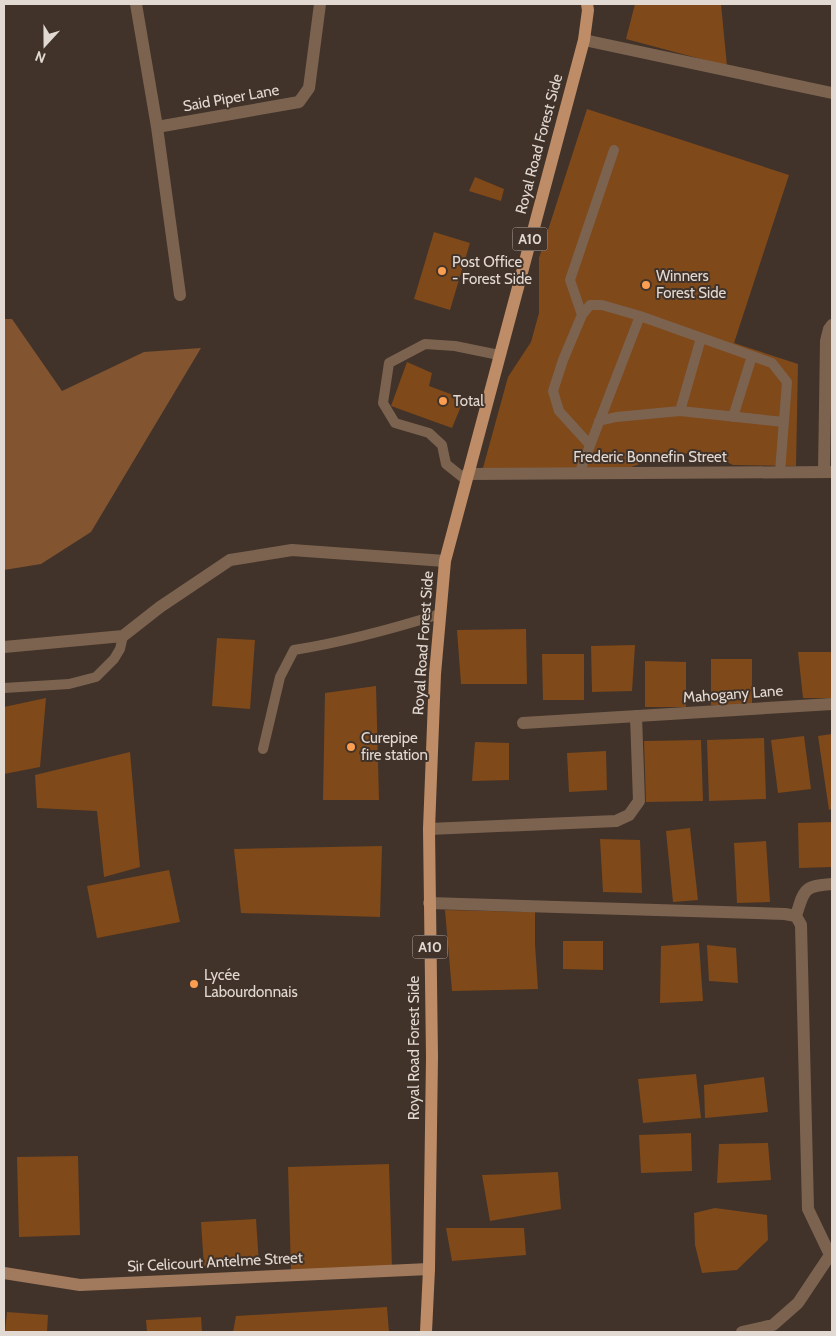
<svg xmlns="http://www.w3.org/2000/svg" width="836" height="1336" font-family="Cabin,sans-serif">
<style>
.green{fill:#835430}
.building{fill:#7f491a}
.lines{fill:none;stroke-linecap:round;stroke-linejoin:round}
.lane{stroke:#7c6350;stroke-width:10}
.street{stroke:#7c6350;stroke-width:12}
.secondary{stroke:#a17a5d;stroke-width:12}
.primary{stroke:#be8c67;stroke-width:12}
.poi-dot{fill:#fb9e51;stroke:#413329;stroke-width:2}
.labels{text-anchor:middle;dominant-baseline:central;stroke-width:4;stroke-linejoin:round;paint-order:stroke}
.shield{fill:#413329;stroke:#b2a7a0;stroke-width:1}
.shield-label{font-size:14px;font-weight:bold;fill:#e2d9d3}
.street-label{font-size:15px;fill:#e2d9d3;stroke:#413329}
.poi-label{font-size:15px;fill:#e2d9d3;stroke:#413329;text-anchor:start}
</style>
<rect width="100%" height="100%" fill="#413329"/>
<path class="green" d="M4 319H12L62 391 144 352 201 348 91 532 41 564 4 570Z"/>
<path class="building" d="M635 4H721L727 66 626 39Z
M587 109 789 175 734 343 798 364 796 466 733 465 706 452 666 455 625 469 483 468 508 377 531 342 539 313V258Z
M475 177 504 189 501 201 469 191Z
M434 232 470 243 450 310 414 299Z
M407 362 432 373 429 386 464 399 452 428 391 406Z
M526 629 527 684H461L457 630Z
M217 638 255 640 250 709 212 706Z
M635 645 632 691 592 692 591 646Z
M798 652H832V698H803Z
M542 654H584V700H543Z
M711 659H752V705H711Z
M645 661 686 662V707H645Z
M376 686 379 800H323L325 693Z
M46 698 40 767 4 774V707Z
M832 734V809L829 810 818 736Z
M804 736 811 789 778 793 771 740Z
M764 738 766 799 709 801 707 740Z
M701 740 703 801 646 802 644 741Z
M475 742 509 743V780L472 781Z
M606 751 607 790 569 792 567 753Z
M130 752 140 867 104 877 97 811 37 808 35 775Z
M832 822V867L799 868 798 823Z
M690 828 698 900 673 902 666 831Z
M600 839 640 840 642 893 603 892Z
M766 841 770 902 737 903 734 843Z
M382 846 380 917 241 913 234 849Z
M169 870 180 922 97 938 87 886Z
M445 910 535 912V944L538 989 452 991Z
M563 941H603V970L563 969Z
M699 943 703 1001 660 1003 661 946Z
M707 945 736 948 738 983 709 981Z
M696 1074 701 1118 643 1123 638 1079Z
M764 1077 768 1112 705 1118 704 1085Z
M691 1133 692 1171 641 1173 639 1135Z
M768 1143 771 1180 717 1183 719 1144Z
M78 1156 80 1235 19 1237 17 1157Z
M389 1164 392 1268 291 1271 288 1167Z
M558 1172 561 1209 490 1221 482 1175Z
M715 1208 767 1215 768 1240 737 1270 702 1273 695 1245 694 1213Z
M256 1219 259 1264 204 1267 201 1222Z
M446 1228H524L526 1255 452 1261Z
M387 1307 389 1332H233L236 1316Z
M7 1312 48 1315 47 1332H5Z
M201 1317 202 1332H147L146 1320Z"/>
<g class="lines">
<path class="lane" d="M582 315 570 280 614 150
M680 411 701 338
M733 417 752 356
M599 421 616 417 680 411 784 422
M590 445 559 411 553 391 563 360 582 315 590 305H602L640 316
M579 474 640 316 772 363 787 382 780 472
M466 480 446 464 442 445 429 433 395 423 383 403 389 363 425 344 455 346 499 355
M4 688 69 684 96 677 114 659 120 649 123 636
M263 749 280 677 294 650C344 642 392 629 440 614"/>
<path class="street" d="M136 4 157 127 180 295
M584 40 832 93
M157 127 299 102 309 88 320 4
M824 472 826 341 829 329 832 325
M467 474 832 472
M4 647 123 636 160 607 230 560 292 550 445 561
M523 723 832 704
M429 829 616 821 629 815 639 801 636 716
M429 903 785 914 796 916 801 925 808 1209 830 1255
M796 916C804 889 804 886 832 884
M742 1332 773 1325 798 1303 832 1252"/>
<path class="secondary" d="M4 1273 80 1285 429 1269"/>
<path class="primary" d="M426 1332 429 1269 432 1057 429 829 435 674 445 561 584 40 588 10 587 4"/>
</g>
<g class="poi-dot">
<circle cx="442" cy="271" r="5"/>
<circle cx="646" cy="285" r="5"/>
<circle cx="443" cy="401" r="5"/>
<circle cx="351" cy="747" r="5"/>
<circle cx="194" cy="984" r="5"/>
</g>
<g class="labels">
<g class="shield">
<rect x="512.5" y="227.5" width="35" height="23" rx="4"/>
<rect x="412.5" y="935.5" width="35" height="23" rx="4"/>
</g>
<g class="shield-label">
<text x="530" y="239">A10</text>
<text x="430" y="947">A10</text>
</g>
<g class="street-label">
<text transform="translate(231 98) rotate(-10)">Said Piper Lane</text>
<text transform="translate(539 144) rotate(-75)">Royal Road Forest Side</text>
<text x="650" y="457">Frederic Bonnefin Street</text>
<text transform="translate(423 643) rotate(-86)">Royal Road Forest Side</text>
<text transform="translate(733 694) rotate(-4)">Mahogany Lane</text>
<text transform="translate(414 1048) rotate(-90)">Royal Road Forest Side</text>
<text transform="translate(215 1262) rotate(-3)">Sir Celicourt Antelme Street</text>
</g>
<g class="poi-label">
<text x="452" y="262">Post Office<tspan x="452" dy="17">- Forest Side</tspan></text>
<text x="656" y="276">Winners<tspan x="656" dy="17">Forest Side</tspan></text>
<text x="453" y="401">Total</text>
<text x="361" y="738">Curepipe<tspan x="361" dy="17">fire station</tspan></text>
<text x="204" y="975">Lycée<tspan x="204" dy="17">Labourdonnais</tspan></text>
</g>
</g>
<rect width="836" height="1336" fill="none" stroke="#e2d9d3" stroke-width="10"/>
<g transform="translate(45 45) rotate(201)" stroke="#413329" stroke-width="4" paint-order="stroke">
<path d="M0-4L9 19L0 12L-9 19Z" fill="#e2d9d3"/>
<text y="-8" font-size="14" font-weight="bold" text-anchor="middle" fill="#e2d9d3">N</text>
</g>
</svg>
